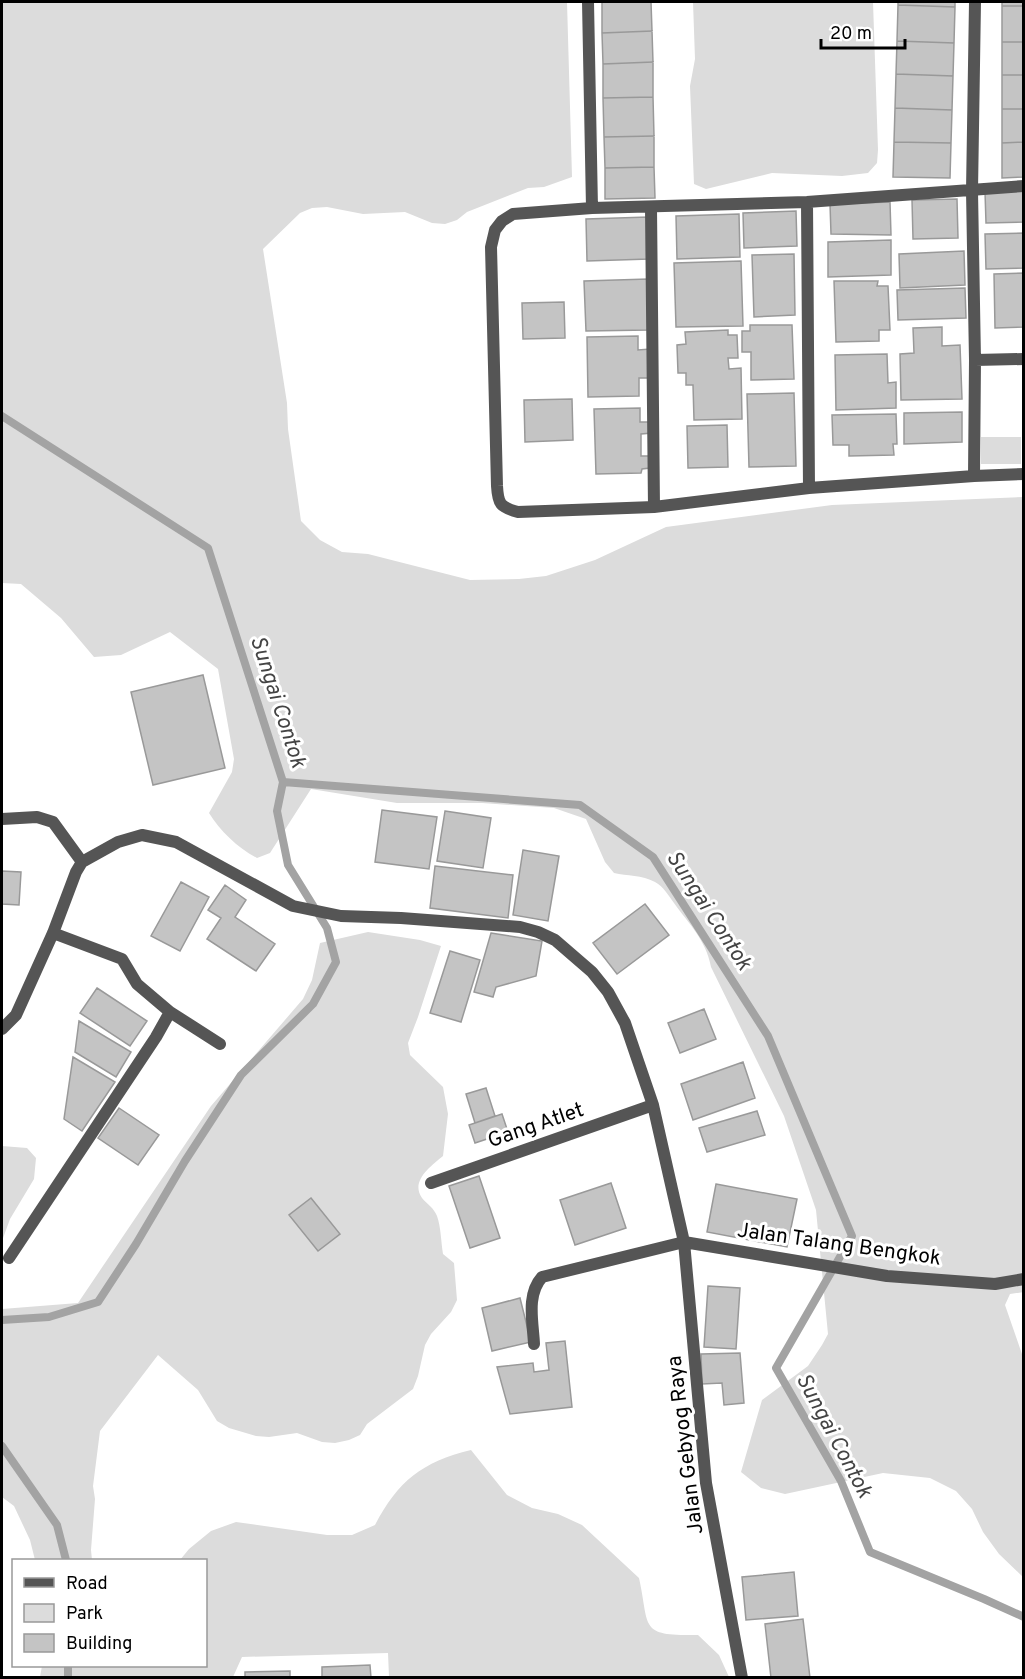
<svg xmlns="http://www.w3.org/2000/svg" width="1025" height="1679" font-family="Overpass,sans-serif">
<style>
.green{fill:#dcdcdc}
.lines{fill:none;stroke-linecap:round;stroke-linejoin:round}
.stream{stroke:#a3a3a3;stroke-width:8}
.building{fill:#c4c4c4;stroke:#999;stroke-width:1.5}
.street{stroke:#555;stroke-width:12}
.labels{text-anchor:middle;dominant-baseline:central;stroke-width:6;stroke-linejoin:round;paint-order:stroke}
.street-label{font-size:21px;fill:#000;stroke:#fff}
.water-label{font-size:22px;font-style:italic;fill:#444;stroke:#fff}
</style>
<rect width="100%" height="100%" fill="#fff"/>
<path class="green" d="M2 2H567L572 177 544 187 528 188 467 212 457 220 445 224 432 223 405 212 363 214 327 207 312 208 300 213 263 249 287 403 288 429 301 521 320 540 342 552 368 554 470 580 519 579 546 576 595 560 666 527 832 505 1023 497 1024 1292 1010 1294 1005 1305 1023 1357V1577L999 1554 983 1532 972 1509 956 1491 930 1478 883 1473 785 1494 761 1488 741 1472 762 1400 808 1366 822 1345 828 1334 816 1210 784 1116 711 967C706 940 689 924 674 903 668 895 664 887 655 882 642 875 627 876 614 873L605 862 586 819 554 808 482 803H397L311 789 270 853 257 858C238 848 220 831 209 813L232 772 234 759 218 669 170 632 121 655 94 657 61 618 21 584 2 583Z
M693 2H873L878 150 877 163 868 173 842 176 772 173 706 189 694 184 690 86 695 59Z
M981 437H1021V464H981Z
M368 932 420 940 441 946 418 1017 408 1043 410 1055 443 1087 448 1114 443 1156C431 1166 410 1181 422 1198 427 1204 434 1208 437 1216 441 1227 441 1242 443 1254L454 1263 457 1300 451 1312 431 1334 425 1345 418 1376 413 1389 367 1424 360 1435 349 1440 335 1443 322 1442 297 1433 269 1437 256 1436 229 1428 217 1421 198 1390 158 1355 100 1431 93 1486 95 1499 91 1550 92 1560H35L30 1540 14 1506 2 1497V1309L78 1303 211 1106 303 999 312 980 320 943Z
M2 1146 27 1148 36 1158 34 1179 10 1219 2 1241Z
M471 1450 507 1495 532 1508 558 1514 582 1525 639 1578C650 1628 638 1636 698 1635L719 1655 729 1677H389L388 1653 242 1657 233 1677H40L42 1666H206V1560H180L189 1549 211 1531 236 1522 327 1535H352L375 1525C398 1481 422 1462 471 1450Z"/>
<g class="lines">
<path class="stream" d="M2 416 208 548 283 782 580 805 653 857 768 1036 852 1236 776 1368 841 1481 870 1552 984 1599 1024 1617
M2 1320 49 1317 98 1302 136 1244 185 1161 241 1075 313 1004 336 962 327 928 288 865 277 811 283 782
M2 1446 57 1525 66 1560
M68 1678V1666"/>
</g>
<path class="building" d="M602 2H651L652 31 602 33Z
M898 2H955V7L898 5Z
M1002 2H1024V6H1002Z
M898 5 955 7 954 43 897 41Z
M1002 6H1024V42H1002Z
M652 31 653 62 603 64 602 33Z
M897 41 954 43 953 76 896 74Z
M1002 42H1024V75H1002Z
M653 62V97L603 98V64Z
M896 74 953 76 952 110 895 108Z
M1002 75H1024V109H1002Z
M653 97 654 136 604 137 603 98Z
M895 108 952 110 951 143 894 142Z
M1002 109H1024V142L1002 143Z
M654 136V167L605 168 604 137Z
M894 142 951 143 950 178 893 177Z
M1024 142V177L1002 178V143Z
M654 167 655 198 605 199V168Z
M1024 191V222L986 223 985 192Z
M957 199 958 238 913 239 912 200Z
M890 202 891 235 831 234 830 204Z
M796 211 797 246 744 248 743 213Z
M739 214 740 257 677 259 676 216Z
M648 217 649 259 587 261 586 219Z
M1024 233V268L986 269 985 234Z
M891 240V275L828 277V242Z
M964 251 965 285 900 288 899 254Z
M794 254 795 315 754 317 752 255Z
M741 261 743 326 676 327 674 263Z
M1024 273V327L995 328 994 274Z
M648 279 649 330 586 331 584 281Z
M834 281H878L877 286H888L890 330H879V341L836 342Z
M965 288 966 318 898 320 897 290Z
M564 302 565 338 523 339 522 303Z
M750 325H792L794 379 751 380V352H742V331H750Z
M942 327V346L960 345 962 399 901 400 900 354 914 353 913 328Z
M728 330V335H737L738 358H728L729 369 741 368 742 419 694 420 693 385H686V373H678L677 345 686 344 685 332Z
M638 336V350L650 349 651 378H639V396L588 397 587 337Z
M887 354 888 383 896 382V408L836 410 835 355Z
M794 393 796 466 749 467 747 394Z
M572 399 573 440 525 442 524 400Z
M640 408V422H652V433L641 434V456H650V468L642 469 641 473 596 474 594 409Z
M962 412V442L904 444V413Z
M896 414 897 444H893L894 455 849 456V445H833L832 415Z
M727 425 728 467 688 468 687 426Z
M203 675 225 768 153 785 131 692Z
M382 810 437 817 429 869 375 862Z
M445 811 491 818 483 868 437 861Z
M523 850 559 856 548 921 513 915Z
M435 866 513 875 508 918 430 908Z
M2 871 21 872 19 905 2 904Z
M181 882 209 897 180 951 151 936Z
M225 885 246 900 235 917 275 944 256 971 207 939 221 918 208 910Z
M645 904 669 935 617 974 593 943Z
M491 933 542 941 536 976 496 987 493 997 474 992Z
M450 951 480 960 461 1022 430 1013Z
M97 988 147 1021 130 1046 80 1013Z
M704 1009 716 1039 680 1053 668 1023Z
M79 1021 131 1052 116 1077 75 1052Z
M73 1057 115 1082 82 1131 64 1119Z
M743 1062 755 1098 693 1120 681 1084Z
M486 1088 495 1116 475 1123 466 1094Z
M119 1108 159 1135 138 1165 98 1138Z
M757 1111 765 1135 707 1152 699 1128Z
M502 1114 508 1132 475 1143 469 1125Z
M479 1176 500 1238 470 1248 449 1186Z
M611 1183 626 1228 575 1245 560 1200Z
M716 1184 797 1199 787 1247 707 1232Z
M311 1198 340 1234 318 1251 289 1215Z
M708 1286 740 1288 736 1349 704 1347Z
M520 1298 531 1342 492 1351 482 1308Z
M565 1341 572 1407 510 1414 497 1367 533 1363 534 1372 549 1370 546 1343Z
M740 1353 744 1403 724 1405 722 1383 702 1384 701 1354Z
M794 1572 798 1616 746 1620 742 1577Z
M803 1619 810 1678H771L765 1624Z
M370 1665 371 1678H322V1667Z
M290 1671V1678H245V1672Z"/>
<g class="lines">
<path class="street" d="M588 2 592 208
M1024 186 807 202 592 208 513 214 502 221 495 230 491 247 497 486C498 504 500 507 518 512L654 507 809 488 974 476 1024 474
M807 202 809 488
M651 208 654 507
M975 360 1024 359
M974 476 975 360 972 191 975 2
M2 819 37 817 53 822 82 862
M170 1012 220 1044
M2 1029 16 1015 53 933 76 872 82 862 118 842 142 835 176 842 293 906 341 916 401 918 520 927 538 932 555 940 592 972 608 992 625 1023 653 1105 684 1242 706 1483 742 1678
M431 1183 653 1105
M9 1258 156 1037 170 1012 137 984 122 959 53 933
M534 1344C533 1322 526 1295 542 1277L684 1242 887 1276 995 1284 1024 1279"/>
</g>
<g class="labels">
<g class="street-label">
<text transform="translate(536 1126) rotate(-19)">Gang Atlet</text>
<text transform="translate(839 1245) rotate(8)">Jalan Talang Bengkok</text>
<text transform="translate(686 1445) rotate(-97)">Jalan Gebyog Raya</text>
</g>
<g class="water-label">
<text transform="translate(277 702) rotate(72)">Sungai Contok</text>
<text transform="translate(708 911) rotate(57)">Sungai Contok</text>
<text transform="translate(833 1436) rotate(62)">Sungai Contok</text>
</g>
</g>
<rect width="1025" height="1679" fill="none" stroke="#000000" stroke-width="6"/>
<rect x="12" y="1559" width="195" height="108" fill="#ffffff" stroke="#999999" stroke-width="1.5"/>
<rect x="24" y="1578" width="30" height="9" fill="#555555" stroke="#999999" stroke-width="1.5"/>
<text x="66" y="1589" font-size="18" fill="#000000">Road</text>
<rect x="24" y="1604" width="30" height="18" fill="#dcdcdc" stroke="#999999" stroke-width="1.5"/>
<text x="66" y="1619" font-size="18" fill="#000000">Park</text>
<rect x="24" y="1634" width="30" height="18" fill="#c4c4c4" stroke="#999999" stroke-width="1.5"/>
<text x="66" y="1649" font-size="18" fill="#000000">Building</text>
<path d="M821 39v9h84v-9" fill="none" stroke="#000000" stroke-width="3"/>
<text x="830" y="39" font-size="18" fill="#000000" stroke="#ffffff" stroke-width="4.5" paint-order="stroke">20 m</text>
</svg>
